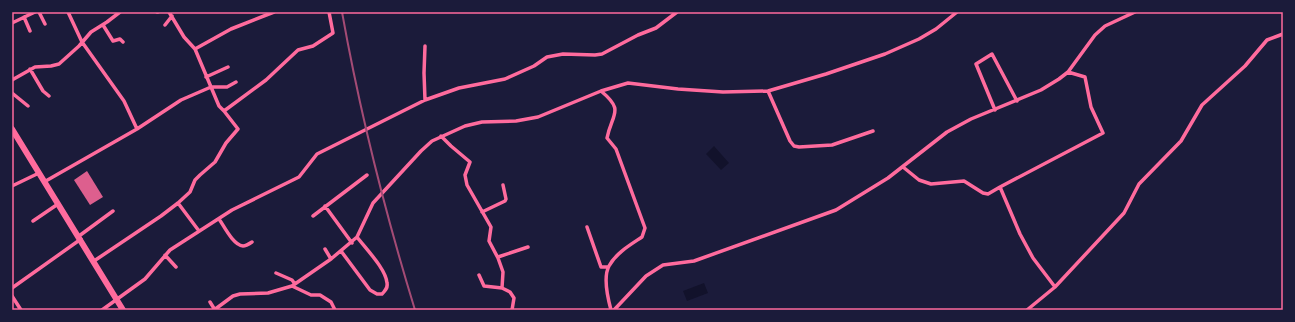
<svg xmlns="http://www.w3.org/2000/svg" width="1295" height="322" font-family="'Source Sans 3',sans-serif">
<style>
.water{fill:#12122b}
.building{fill:#dd5f8e}
.lines{fill:none;stroke-linecap:round;stroke-linejoin:round}
.minor{stroke:#ff6b9d;stroke-width:3.5}
.primary{stroke:#ff6b9d;stroke-width:6}
.rail{stroke:#a44b75;stroke-width:2}
.neatline{fill:none;stroke:#ff6b9d;stroke-width:1.5}
</style>
<rect width="100%" height="100%" fill="#1b1b3a"/>
<path class="water" d="M714 146 729 163 721 170 706 154Z
M704 283 708 293 687 301 683 291Z"/>
<path class="building" d="M87 171 103 197 90 205 74 180Z"/>
<g class="lines">
<path class="minor" d="M39 12 45 24
M68 12 82 42 124 101 137 129
M157 12H158
M169 12 184 37 195 49
M24 17 30 31
M12 23 35 12
M103 25 113 41 120 39 123 42
M165 25 172 16
M425 46 424 73 425 100
M30 69 43 91 49 96
M206 77 228 67
M12 80 35 67 51 66 59 64 79 46 91 32 107 22 120 12
M601 91C625 111 612 113 607 138L616 149 645 228 642 237C630 245 616 253 609 266 603 277 608 299 611 310
M768 91 790 141 794 146 799 147 832 145 873 131
M12 93 28 106
M995 110 976 64 992 54 1017 101
M224 111 266 80 298 50 313 46 333 33 329 12
M441 136 451 146 470 162 465 175 467 185 491 227 489 241 498 258 503 272 502 288 510 292 514 298 512 310
M903 167 919 180 931 184 964 181 983 193 988 194 1000 187
M44 182 137 129 181 100 211 87 195 49 231 29 274 12
M12 186 39 173
M178 203 199 231
M325 206 352 243
M482 212 505 201 506 199 503 185
M313 216 367 175
M219 219C224 226 233 245 243 246 246 246 249 244 252 242
M33 221 58 204
M587 227 601 267H608
M79 236 113 211
M325 249 331 259
M341 251 370 290 377 294H382C385 291 388 288 387 283 386 269 366 249 357 237
M165 255 176 267
M498 257 528 247
M94 261 161 216 178 203 190 192 195 180 200 175 215 162 226 143 238 129 224 111 219 106 211 87H227L236 82
M276 273 292 280 295 284
M479 275 484 286 502 288
M292 286 311 295H320L331 302 335 310
M1055 287 1033 258 1020 234 1000 187 1103 133 1091 107 1085 77 1068 72
M12 288 81 239
M12 296 21 310
M210 302 215 310
M102 310 145 279 170 250 232 210 299 177 317 154 425 100 459 88 505 79 534 66 547 57 563 54 595 55 602 54 638 35 656 28 677 12
M214 310 233 296 240 294 268 293 292 286 331 259 357 237 373 203 421 151 432 141 465 126 482 122 516 121 538 117 601 91 628 83 678 89 723 92 768 91 826 74 885 54 919 39 936 29 957 12
M614 310 646 276 663 265 694 261 836 210 888 178 947 132 971 119 1041 90 1059 79 1068 72 1095 35 1105 26 1135 12
M1027 310 1055 287 1124 213 1139 184 1181 141 1202 105 1245 66 1267 40 1283 34"/>
<path class="primary" d="M12 129 123 310"/>
<path class="rail" d="M342 12C360 113 385 212 415 310"/>
</g>
<rect width="1295" height="322" fill="none" stroke="#1b1b3a" stroke-width="26"/>
<rect x="13" y="13" width="1269" height="296" class="neatline"/>
</svg>
